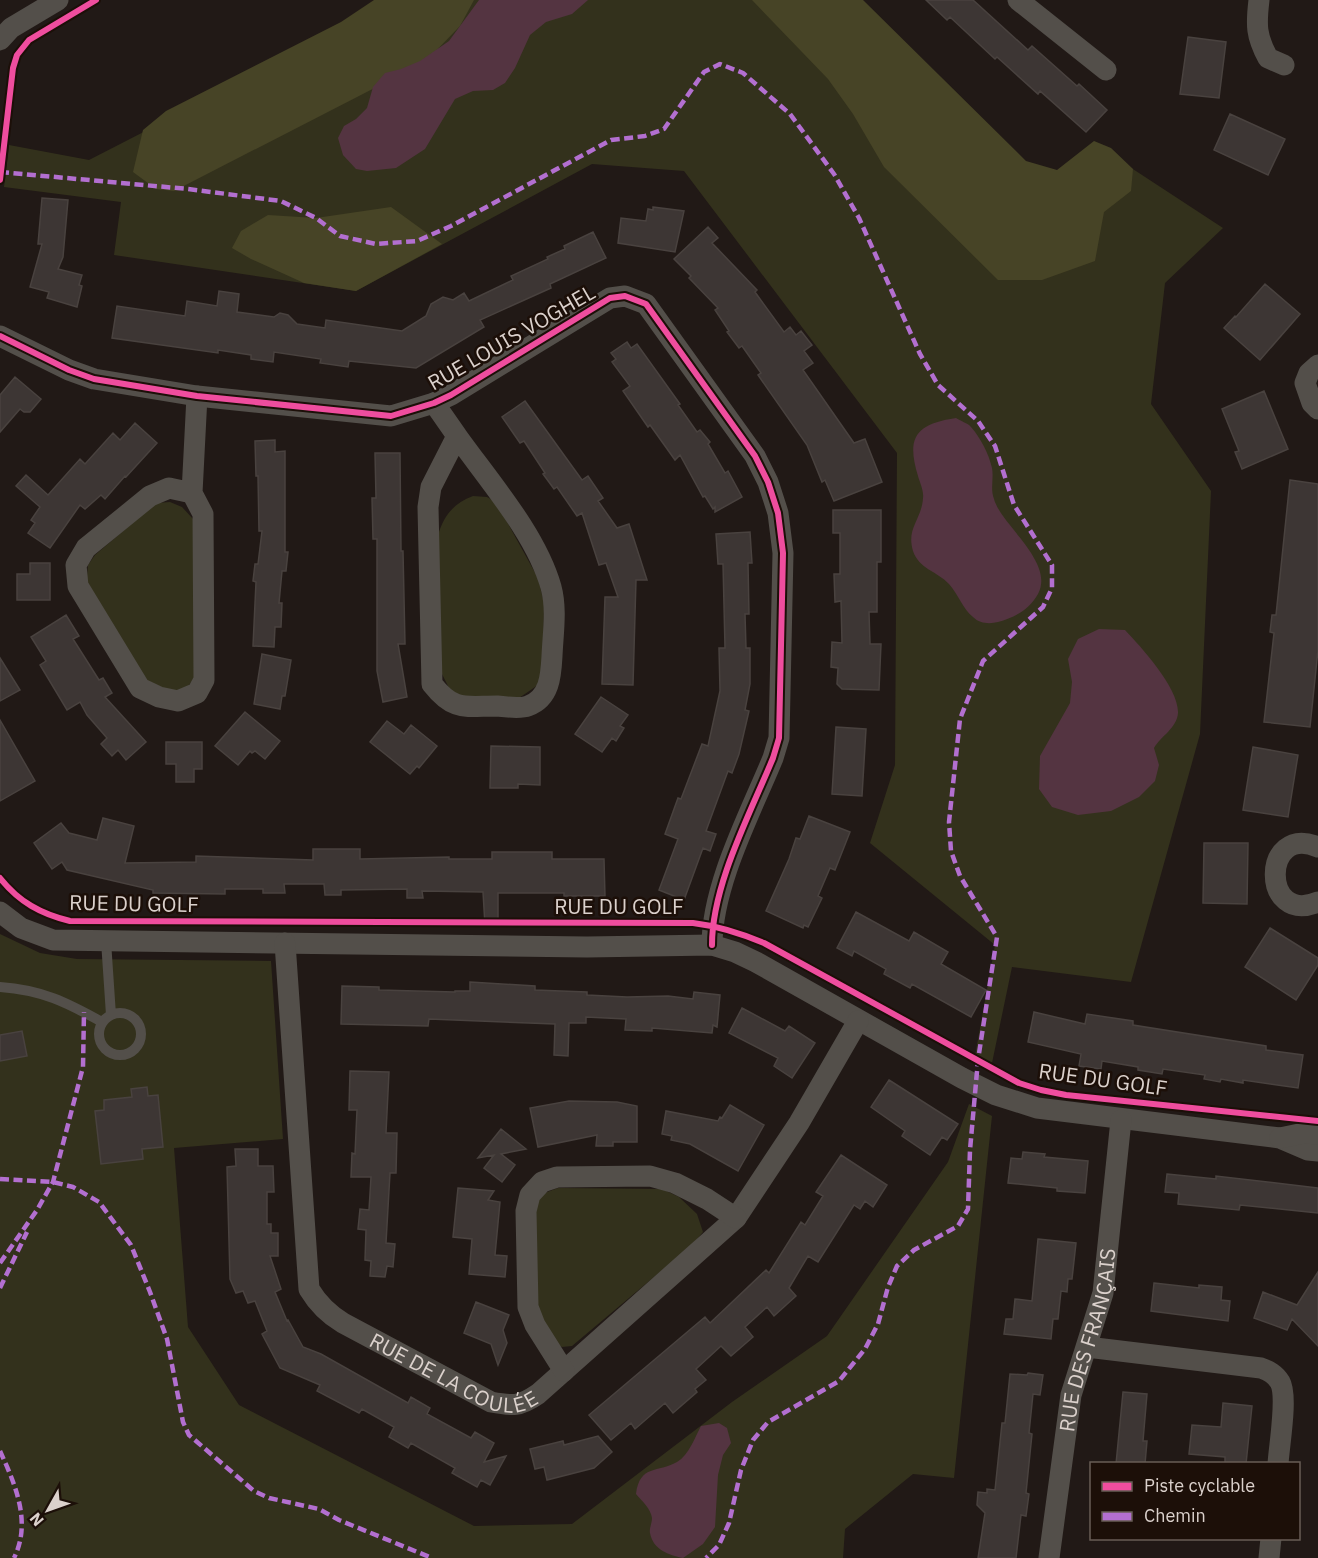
<svg xmlns="http://www.w3.org/2000/svg" width="1318" height="1558" font-family="'IBM Plex Sans',sans-serif">
<style>
.green{fill:#33311c}
.forest{fill:#474426}
.water{fill:#543441}
.building{fill:#3d3634;stroke:#49423f;stroke-width:1.5}
.lines{fill:none;stroke-linecap:round;stroke-linejoin:round}
.service{stroke:#534f4a;stroke-width:10}
.minor{stroke:#534f4a;stroke-width:21}
.quiet{stroke:#b36fd0;stroke-width:4.5;stroke-dasharray:9 4.5;stroke-linecap:butt}
.cycleway-casing{stroke:#1c0f08;stroke-width:10}
.cycleway{stroke:#ef4d9e;stroke-width:6}
.labels{text-anchor:middle;dominant-baseline:central;stroke-width:5;stroke-linejoin:round;paint-order:stroke}
.street-label{font-size:21px;fill:#dbd1cc;stroke:#1c0f08}
</style>
<rect width="100%" height="100%" fill="#211916"/>
<path class="green" d="M393 0H822L1094 260 1113 156 1223 228 1165 283 1151 404 1211 491 1200 734 1131 982 1012 967 992 1063 975 1056 995 945 870 843 895 765 897 453 684 171 592 164 356 291 114 255 121 202 4 187 9 145 89 160 377 12Z
M473 496 487 497 496 502 538 578 544 603 543 673 538 685 519 698H459L450 690 440 670 438 535C444 515 454 503 473 496Z
M170 502 182 507 194 520 195 677 186 689 174 693 146 680 86 587 88 565 95 555 156 503Z
M0 934 40 953 77 959 271 961 283 1139 174 1148 188 1327 239 1405 474 1526 572 1524 732 1402 827 1336 948 1162 969 1104 992 1116 954 1478 913 1474 845 1529 843 1558H0Z
M558 1188 662 1189 679 1197 697 1214 703 1232 692 1245 572 1346 562 1347 550 1341 536 1315 530 1222 539 1195Z"/>
<path class="forest" d="M374 0H474L460 26 429 58 392 79 174 191 156 189 133 172 143 130 166 111 341 22Z
M752 0H863L1026 161 1057 170 1094 141 1111 148 1133 169 1131 191 1104 212 1095 261 1042 280H998L884 167 853 114 828 79Z
M391 207 442 244 356 291 304 283 251 259 232 248 241 231 268 215 316 218Z"/>
<path class="water" d="M479 0H588L572 14 546 22 530 35 515 68 505 83 493 90 473 91 455 99 425 149 396 168 367 171 356 169 343 155 338 138 344 126 356 119 367 108 373 87 385 73 401 69 420 61 449 41Z
M956 418C960 421 968 423 971 427 980 437 989 454 992 468 994 478 990 489 994 499 1001 525 1055 562 1038 594 1029 610 1015 617 998 622 990 624 980 624 973 617 963 609 958 594 949 584 937 571 919 569 913 551 906 528 922 519 923 498 924 491 920 483 918 476 906 437 916 424 956 418Z
M1099 629 1125 630C1141 647 1179 688 1178 713 1177 728 1161 736 1154 748L1159 765 1155 781 1139 797 1111 811 1078 815 1052 807 1039 789 1040 756 1070 703 1072 682 1068 659 1078 639Z
M719 1423 727 1428 731 1443 723 1455 718 1475 715 1527 703 1544 683 1558C669 1555 653 1550 650 1533 649 1529 652 1523 652 1518 651 1509 642 1501 636 1494 640 1464 658 1473 677 1462 689 1455 695 1437 701 1426Z"/>
<path class="building" d="M926 0H973L1028 50 1032 46 1077 86 1079 84 1107 110 1086 132 1040 91 1038 94 997 57 995 59 950 17 947 20Z
M1188 37 1226 42 1219 98 1180 94Z
M1230 114 1285 139 1268 175 1214 150Z
M42 198 68 200 63 257 58 269 82 275 79 285 82 286 77 307 47 298 49 292 30 287 42 244H38Z
M653 207 684 211 675 252 618 243 621 218 646 221 648 209 653 210Z
M708 227 718 238 712 243 757 290 755 292 784 332 790 327 796 335 801 331 812 345 804 351 813 363 803 370 854 443 865 439 882 482 834 501 825 480 822 482 807 445 758 375 761 373 742 346 739 348 727 332 729 331 715 310 718 308 689 278 691 276 674 259Z
M593 232 606 258 550 284 551 288 480 320 484 327 416 368 349 361 348 367 320 363 321 359 274 352 273 362 251 359V355L218 350V353L112 338 117 306 185 316 187 301 217 306 219 291 239 294 237 312 274 317 280 313 288 315 297 324 325 328 326 320 402 331 426 316 431 304 443 297 453 300 464 293 469 301 513 280 511 276 548 259 547 257 565 249 564 246Z
M1265 284 1300 314 1260 360 1224 328 1235 316 1236 317Z
M627 342 631 348 637 344 680 404 678 405 697 432 700 430 710 442 708 444 725 473 728 471 742 497 715 512V507L713 509 705 496 703 497 680 455 675 460 650 425 648 427 623 391 630 386 612 362 616 359 611 353Z
M15 377 41 399 30 412H24L20 409 0 432V395Z
M1264 391 1288 449 1242 469 1235 452 1239 451 1222 409Z
M525 401 582 480 588 476 603 498 598 501 617 528 629 524 647 580H636L633 685 602 684 605 597H618L606 563 599 565 582 513 577 516 557 487 554 489 543 474 545 473 524 441 520 443 502 417Z
M135 423 157 443 126 477 125 476 105 499 101 495 85 509 80 505 50 548 28 533 35 523 31 520 40 507 16 486 26 475 48 495 80 459 85 464 113 433 120 440Z
M275 440V452L285 451V552H288L286 571H282L279 603H282L281 627H275L274 647 253 646 256 582 253 581 255 564H258L262 531H259L258 476H256L255 441Z
M375 453H400L401 551H403L405 644H398L407 697 383 702 377 671V539H373L372 498H376Z
M1290 480 1318 484V650L1310 727 1264 722 1274 633 1270 632 1272 615H1276Z
M833 510H881V562H877V612H869L870 644H881L879 690 842 689 837 684 838 668 831 667 832 642 842 643 841 601 835 602 834 574H840V533H833Z
M750 532 752 563H748L749 614H745L746 648H750V684L745 710 749 711 739 754 732 773 728 771 706 831 716 834 710 851 703 848 684 900 659 890 678 839 665 834 678 798 681 799 702 744 708 746 720 691 719 648H725L723 564H718L716 534Z
M30 563H50V600H17V574H30Z
M66 615 79 636 73 639 99 680 103 678 112 693 105 697 146 742 126 760 118 750 112 756 101 744 107 738 87 715 80 702 67 710 40 665 46 661 31 637Z
M262 654 291 660 285 696H282L280 709 254 704Z
M0 658 20 690 0 701Z
M601 697 628 715 620 726 624 728 616 741 612 738 602 752 575 734Z
M245 712 280 741 265 759 255 751 252 753 250 751 238 765 215 746Z
M0 720 35 781 0 801Z
M387 721 404 734 411 725 437 746 419 768 417 766 410 774 370 742Z
M836 727 866 729 862 796 832 794Z
M166 742H202V769H194V782H176V764H166Z
M491 746 540 747V785L518 784V788H490Z
M1253 747 1298 755 1288 817 1243 810Z
M809 816 850 832 835 870 830 868 818 896 822 898 808 927 804 925 803 928 766 911 789 859 796 838 800 839Z
M103 818 134 826 125 863 196 862V856L313 860V849H360V859L449 857V859H492V852H552V859H604L605 896H564V893H498V925H485L483 892 422 891 423 898H407V889L341 890V895H325L324 884H284L285 893H263V889H225V894L153 893V890L67 870 62 862 52 869 34 843 61 823 69 833 97 840Z
M1204 843H1248L1247 904 1203 903Z
M856 912 909 941 914 932 948 952 941 964 986 990 971 1017 912 984 910 988 884 974 886 969 854 951 852 956 837 948Z
M1270 928 1318 958V965L1296 1000 1245 967Z
M470 982 535 986V990L587 992V995L627 997 668 996 693 999 694 992 720 995 717 1027 713 1025 712 1033 652 1028V1031L625 1030 626 1019 586 1017V1023H569L568 1056 554 1055 555 1024 429 1019 428 1026 341 1024 342 986 379 987V990L455 992V991H470Z
M742 1008 785 1031 789 1026 815 1043 792 1078 774 1066 778 1058 729 1033Z
M1034 1012 1085 1024 1087 1014 1133 1021V1025L1266 1046V1050L1303 1055 1298 1088 1243 1080V1083L1221 1079 1220 1082 1204 1079 1205 1075 1163 1069 1162 1074 1138 1070V1067L1102 1061 1101 1069 1079 1066 1081 1054 1028 1042Z
M22 1031 27 1056 0 1061V1035Z
M350 1071 389 1072 386 1133H397L396 1173H390L386 1243 395 1244 393 1267 387 1266 385 1277 370 1276 371 1261 365 1260 366 1230 358 1229 360 1209 369 1210 371 1177H351L352 1153 355 1154 357 1110H349Z
M889 1080 958 1124 947 1140 942 1137 930 1155 902 1136 905 1131 871 1107Z
M147 1087 148 1096 158 1095 163 1147 142 1149 143 1159 101 1164 95 1111 104 1110V1100L132 1097 131 1089Z
M569 1101 617 1102 637 1106V1142H613V1146H596L597 1135 538 1147 530 1108Z
M730 1105 764 1125 738 1171 690 1144 671 1140 672 1136 662 1134 666 1111 718 1121 720 1117 722 1118Z
M501 1129 526 1149 501 1154 515 1165 502 1182 484 1168 494 1155 478 1158Z
M235 1149H258V1166H273L274 1192H267V1224H271V1233H278V1256H270L281 1289 275 1292 287 1321 288 1320 303 1347 321 1354 408 1403 411 1397 430 1408 427 1414 471 1438 475 1432 494 1443 484 1462 506 1456 490 1485 481 1480 477 1487 452 1473 455 1468 411 1443 408 1448 389 1437 394 1427 362 1409 359 1413 317 1391 320 1385 280 1368 262 1334 267 1331 255 1301 248 1303 243 1291 236 1293 230 1279 227 1167 236 1166Z
M1023 1152 1045 1154 1044 1157 1088 1161 1085 1193 1057 1191V1188L1008 1183 1011 1158 1022 1159Z
M841 1155 887 1185 873 1207 865 1201 860 1209 854 1205 818 1262 808 1256 789 1288 796 1296 774 1316 767 1307 745 1327 753 1337 731 1356 721 1346 696 1369 706 1380 695 1389 697 1392 673 1413 665 1403 635 1429 631 1423 611 1440 589 1415 705 1317 710 1323 766 1270 769 1273 801 1222 805 1225 823 1196 816 1192Z
M1167 1174 1216 1179V1176L1318 1188V1213L1240 1205 1239 1210 1178 1204 1179 1193 1165 1192Z
M458 1188 494 1191 488 1200 500 1202 495 1255 507 1256 505 1277 469 1274 472 1239 453 1237Z
M1038 1239 1076 1243 1072 1279H1068L1067 1292 1061 1291 1058 1319H1053L1051 1339 1004 1334 1006 1319H1013L1015 1299 1032 1301Z
M1318 1272V1346L1292 1319 1287 1330 1254 1318 1263 1292 1297 1305Z
M1154 1283 1199 1288V1285L1222 1287 1221 1300 1230 1301 1228 1321 1151 1311Z
M476 1302 509 1315 503 1330 507 1343 498 1365 491 1344 464 1333Z
M1028 1373 1043 1375 1040 1395 1033 1394 1029 1433 1032 1434 1026 1493 1029 1494 1026 1516 1021 1515 1016 1558H978L985 1513 977 1505 978 1492 987 1493V1489L995 1490 1002 1423H1005L1010 1374 1027 1375Z
M1123 1392 1147 1394 1143 1441H1147L1145 1464H1116Z
M1223 1403 1252 1406 1246 1464H1225V1457L1189 1454 1192 1425 1221 1427Z
M598 1436 612 1452 594 1468 547 1480 544 1467 535 1469 530 1449 563 1441 564 1445Z"/>
<g class="lines">
<path class="service" d="M106 941 111 1015
M0 987C42 990 66 1002 102 1022
M99 1034a21 21 0 1 1 42 0a21 21 0 1 1-42 0Z"/>
<g class="minor">
<path d="M1018 0 1106 70"/>
<path d="M1259 0C1256 25 1256 36 1268 58L1284 65"/>
<path d="M0 40 11 28 58 0"/>
<path d="M0 336 69 370 94 379 197 396 391 416 434 403 451 395 610 298 625 296 646 304 755 456 768 482 778 513 783 553 779 738 773 758C750 814 712 885 712 945"/>
<path d="M1318 365 1309 373 1305 383 1312 403 1318 409"/>
<path d="M434 403 457 436 431 487 428 507 432 684C454 712 465 706 497 706 506 707 520 709 528 706 550 698 551 675 552 656 553 633 557 609 551 587 536 534 489 481 457 436"/>
<path d="M192 493 203 514 204 680 197 693 178 701 159 697 140 688 78 586 76 565 86 548 150 496 169 488 192 493 197 396"/>
<path d="M1318 847C1261 823 1261 926 1318 902"/>
<path d="M0 912 21 928 53 940 587 947 712 945 735 952 756 962 962 1078 996 1095 1037 1108 1280 1138 1308 1150 1318 1151"/>
<path id="s1" d="M285 943 309 1289C318 1304 328 1314 343 1323L491 1402C513 1406 519 1407 538 1394L736 1218 799 1123 858 1021"/>
<path d="M1280 1138 1304 1133 1318 1134"/>
<path d="M1087 1347 1261 1368C1269 1371 1275 1374 1280 1382 1288 1396 1279 1446 1278 1464"/>
<path d="M564 1371 535 1325 528 1307 526 1211 530 1195 542 1182 557 1177 650 1176 675 1183 707 1199 736 1218"/>
<path id="s2" d="M1049 1558 1071 1395 1103 1293 1121 1120"/>
<path d="M1269 1558 1271 1538"/>
</g>
<path class="quiet" d="M0 172 188 189 281 201 316 218 340 236 376 244 417 241 451 226 611 140 645 136 664 129 704 72 720 64 743 73 790 114 834 174 859 218 920 354 938 385 978 421 995 446 1014 505 1052 565V588L1043 607 983 661 960 719 949 822 951 851 960 876 997 937 978 1060 970 1150 968 1209 958 1226 914 1250 897 1266 888 1287 878 1324 865 1349 839 1381 768 1422 753 1440 741 1470 729 1523 719 1545 706 1558
M0 1179 53 1182 73 1187 99 1202 131 1245 150 1292 167 1339 183 1422 189 1435 254 1491 269 1498 319 1509 339 1520 432 1558
M0 1263 37 1210 53 1182 83 1067 84 1012
M0 1288 27 1232
M0 1451C15 1484 32 1522 14 1558"/>
<defs>
<path id="cycleway" d="M0 180 13 68 17 55 29 40 96 0
M0 336 69 370 94 379 197 396 391 416 434 403 451 395 610 298 625 296 646 304 755 456 768 482 778 513 783 553 779 738 773 758C750 814 712 885 712 945
M0 878C19 902 41 914 70 921L693 923C718 926 740 933 764 943L1019 1083 1041 1090 1066 1095 1318 1121"/>
</defs>
<use href="#cycleway" class="cycleway-casing"/>
<use href="#cycleway" class="cycleway"/>
</g>
<g class="labels">
<g class="street-label">
<text transform="translate(511 337) rotate(-30)">RUE LOUIS VOGHEL</text>
<text transform="translate(134 903) rotate(1)">RUE DU GOLF</text>
<text x="619" y="906">RUE DU GOLF</text>
<text transform="translate(1103 1079) rotate(8)">RUE DU GOLF</text>
<text stroke="none"><textPath href="#s2" startOffset="222">RUE DES FRANÇAIS</textPath></text>
<text stroke="none"><textPath href="#s1" startOffset="519">RUE DE LA COULÉE</textPath></text>
</g>
</g>
<rect x="1090" y="1462" width="210" height="78" fill="#1c0f08" stroke="#685d56" stroke-width="1.5"/>
<rect x="1102" y="1482" width="30" height="9" fill="#ef4d9e" stroke="#685d56" stroke-width="1.5"/>
<text x="1144" y="1492" font-size="18" fill="#dbd1cc">Piste cyclable</text>
<rect x="1102" y="1512" width="30" height="9" fill="#b36fd0" stroke="#685d56" stroke-width="1.5"/>
<text x="1144" y="1522" font-size="18" fill="#dbd1cc">Chemin</text>
<g transform="translate(48 1510) rotate(230)" stroke="#1c0f08" stroke-width="4.5" paint-order="stroke">
<path d="M0-4.5L10 22L0 15L-10 22Z" fill="#dbd1cc"/>
<text y="-9" font-size="16" font-weight="bold" text-anchor="middle" fill="#dbd1cc">N</text>
</g>
</svg>
